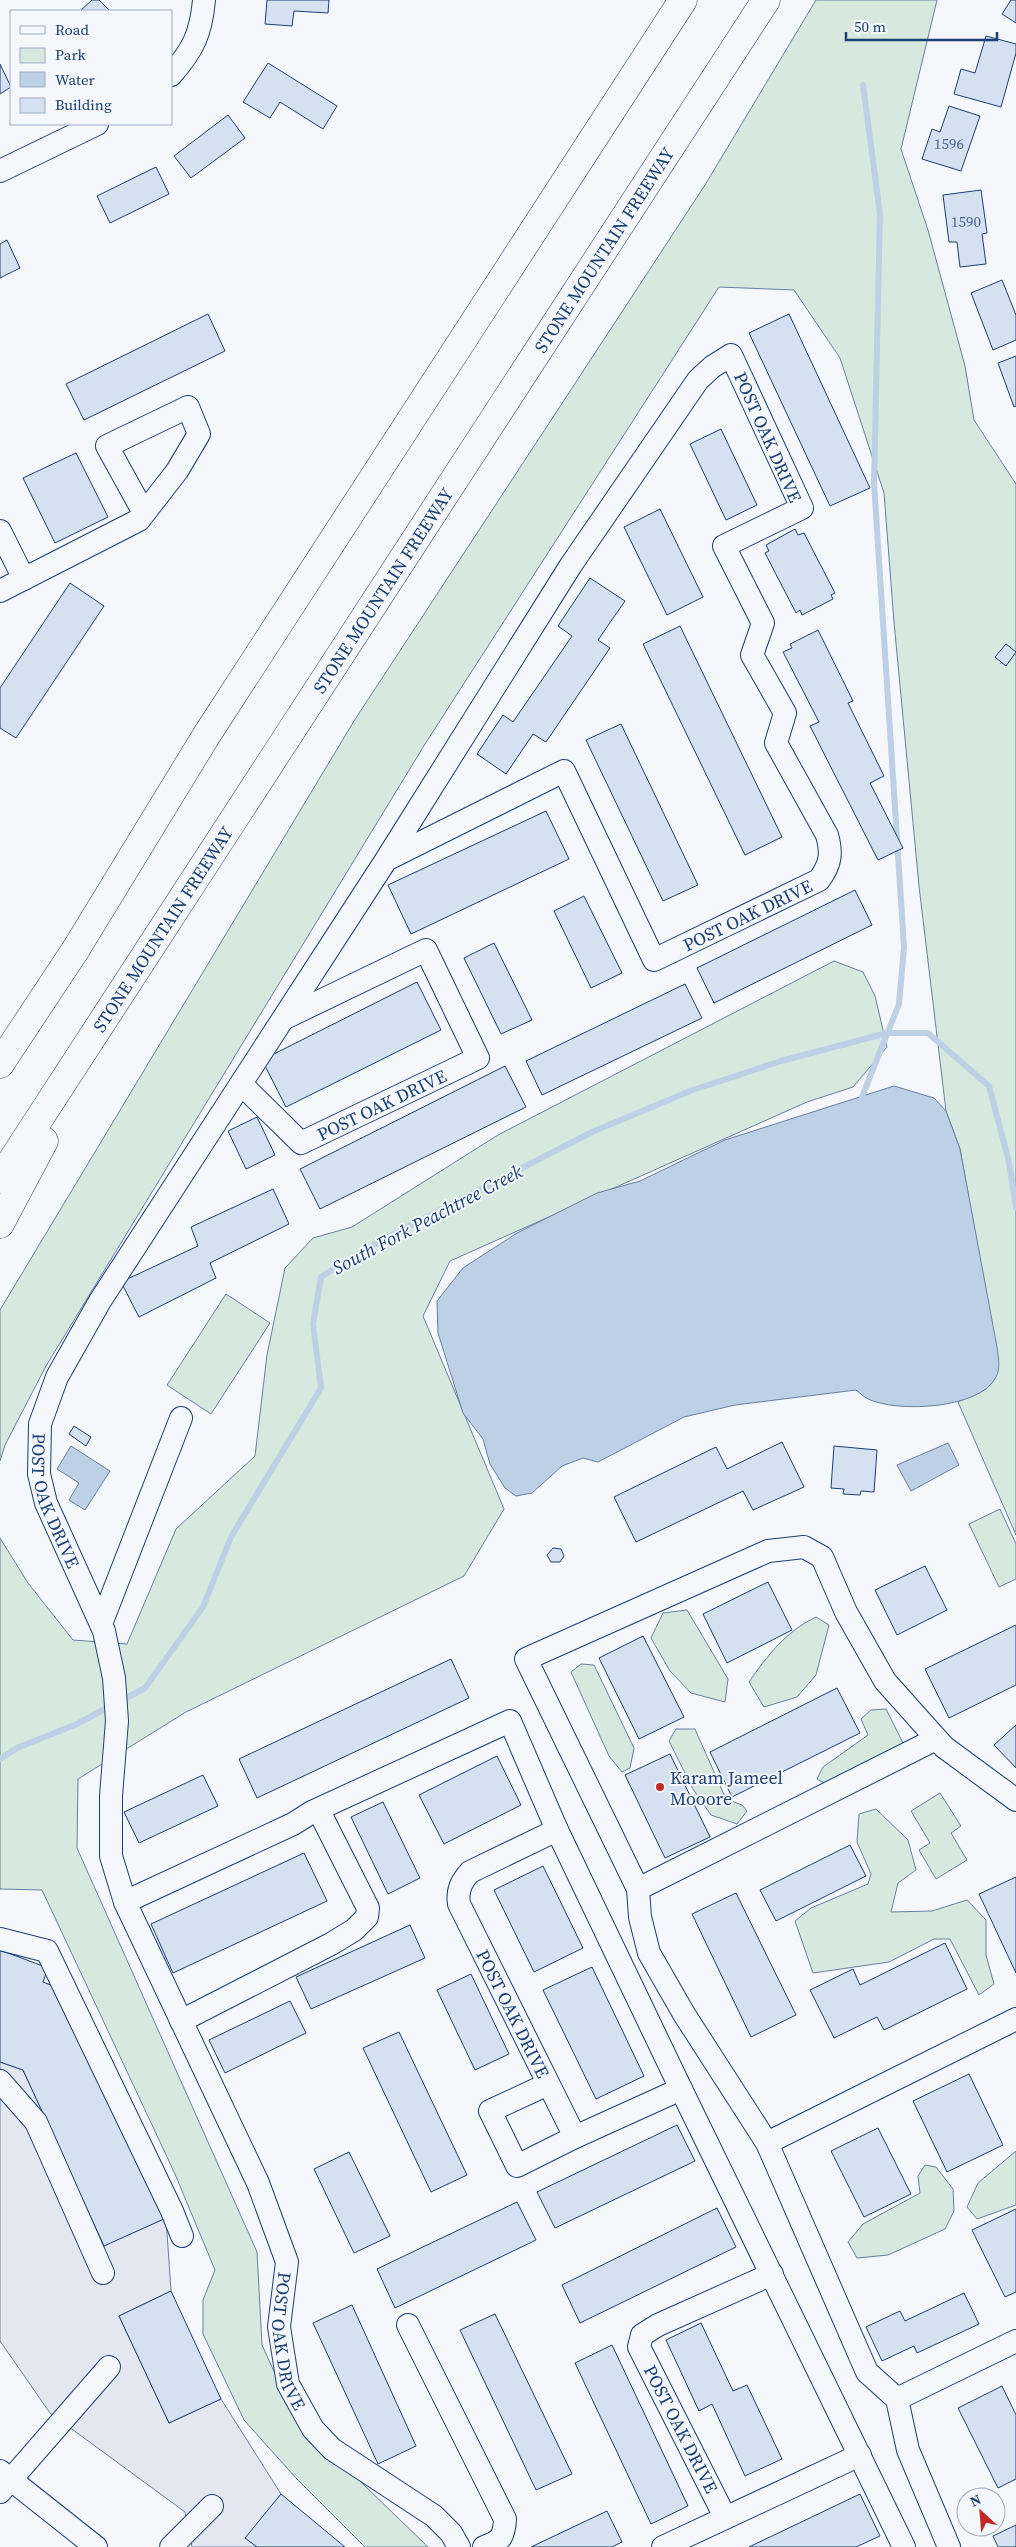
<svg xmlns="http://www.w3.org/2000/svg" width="1016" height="2547" font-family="'Source Serif 4',serif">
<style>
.green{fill:#d7e8df;stroke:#687fa3}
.parking{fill:#e3e8f0;stroke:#687fa3}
.water{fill:#bed0e5;stroke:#687fa3}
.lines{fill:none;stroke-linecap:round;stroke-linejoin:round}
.stream{stroke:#bed0e5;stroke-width:6}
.building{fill:#d5e0f0;stroke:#1d3f73}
.minor-casing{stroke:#1d3f73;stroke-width:24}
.highway-casing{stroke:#1d3f73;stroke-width:29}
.minor{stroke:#f4f7fb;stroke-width:22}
.highway{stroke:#f4f7fb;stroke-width:28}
.poi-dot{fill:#c62828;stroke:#f4f7fb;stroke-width:2}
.labels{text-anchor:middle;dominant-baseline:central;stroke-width:4;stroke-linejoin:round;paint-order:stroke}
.number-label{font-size:15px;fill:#4b6792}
.street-label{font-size:18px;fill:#1d3f73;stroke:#f4f7fb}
.poi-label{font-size:18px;fill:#1d3f73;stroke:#f4f7fb;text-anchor:start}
.water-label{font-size:19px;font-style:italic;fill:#1d3f73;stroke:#f4f7fb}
</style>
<rect width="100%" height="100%" fill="#f4f7fb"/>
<path class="green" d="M816 0H937L901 149 928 230 965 366 974 420 1016 484V1535L958 1402 986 1389 998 1362 960 1149 946 1111 919 886 894 622 884 493 840 358 794 290 719 287 425 744 46 1366 5 1445 0 1461V1310L354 721 705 185Z
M834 961 863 972 875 996 887 1047 853 1087 807 1102 450 1261 423 1316 504 1509 464 1576 186 1712 78 1779 77 1848 257 2252 262 2345 295 2418 428 2547H365L296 2478 244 2420 203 2334V2300L215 2270 175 2174 42 1890 0 1889V1538L28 1583 73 1640 127 1644 176 1529 255 1456 267 1355 285 1268 313 1238 352 1227 498 1135Z
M226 1294 270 1323 211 1414 167 1385Z
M1000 1509 1016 1544V1579L999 1587 969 1524Z
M687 1610 728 1679 725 1702 691 1693 670 1671 651 1638 663 1613Z
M816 1617 829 1625 816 1675 797 1697 764 1707 749 1682C767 1656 786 1631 816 1617Z
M581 1664 594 1665 634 1748 630 1768 622 1772 609 1756 571 1672Z
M886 1709 905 1747 828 1785 817 1779 823 1767 868 1735 861 1719 871 1710Z
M676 1729H695L726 1799 742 1805 747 1811 737 1824 711 1815 693 1789 669 1741Z
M940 1793 961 1826 951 1833 967 1860 936 1879 919 1850 930 1843 911 1811Z
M876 1809 908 1840 916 1870 898 1883 891 1912 932 1911 967 1900 986 1920V1955L994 1984 979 1995 950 1939H934L889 1962 813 1973 795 1921 811 1908 868 1884 871 1874 857 1842 859 1814Z
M1016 2151V2205L977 2219 967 2207 978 2183Z
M925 2165 936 2167 953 2189 954 2211 945 2229 888 2255 857 2258 848 2242 863 2224 920 2193 918 2176Z"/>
<path class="parking" d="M0 2062 23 2070 104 2245 166 2218 171 2291 119 2316 169 2423 221 2399 281 2494 246 2538 257 2547H192L185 2512 50 2413 0 2341Z"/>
<path class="water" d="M894 1086 934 1098 946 1111 960 1149 997 1347C998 1356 1001 1368 996 1377 981 1409 897 1413 868 1399 864 1397 860 1393 856 1390L735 1405 684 1417 598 1462 583 1458 562 1466 532 1493 516 1496 505 1488 490 1464 483 1439 463 1413 438 1333 437 1301 463 1268 517 1233 597 1193 640 1181 725 1140Z
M948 1443 959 1465 911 1491 897 1465Z
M71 1446 110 1471 85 1510 69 1500 79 1483 57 1469Z"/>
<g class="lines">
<path class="stream" d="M862 1097 899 1004 904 947 874 483 880 214 863 85
M121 1701 145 1688 203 1607 231 1537 321 1388 313 1324 321 1277 378 1242 592 1132 690 1091 781 1061 887 1033H928L989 1086 1009 1162 1016 1208
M0 1759 17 1748 77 1724 112 1705"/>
</g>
<path class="building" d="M92 0H99L110 11H80Z
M267 0H329L328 13 294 11 292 26 265 24Z
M1011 0H1016V23L1002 14Z
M986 36 1016 44V53L1001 107 954 94 961 69 975 73Z
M268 63 337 106 323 129 280 102 270 118 243 102Z
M0 64 11 87 0 94Z
M949 106 980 116 961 171 922 159 932 129 940 132Z
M228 115 245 138 191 178 174 156Z
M156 167 169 194 110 223 97 196Z
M981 190 987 233 982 234 986 264 960 267 957 242H949L943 195Z
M7 240 20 268 0 278V244Z
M1002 280 1016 315V340L993 350 971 293Z
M208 314 225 351 84 420 66 384Z
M789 314 870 488 830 506 749 333Z
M1016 356V406L1014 407 998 363Z
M721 429 757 505 726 520 690 444Z
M76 453 108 517 55 543 23 478Z
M660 509 703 597 667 615 624 527Z
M795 529 798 535 804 533 835 593 831 595 833 599 802 615 800 610 796 613 765 553 769 551 766 545Z
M590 578 625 601 598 640 610 648 546 742 533 734 506 774 477 754 503 715 513 722 572 636 558 626Z
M70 583 104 606 16 738 0 728V688Z
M680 626 782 837 745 855 643 644Z
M818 630 853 701 848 703 884 776 870 783 903 848 878 860 810 726 819 722 783 652 792 648 790 644Z
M1006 644 1016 652 1006 666 995 657Z
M621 724 698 885 663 901 586 740Z
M546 811 569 859 411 934 388 885Z
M855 890 872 925 714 1003 697 968Z
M584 896 622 973 591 988 554 911Z
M494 943 532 1020 501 1034 464 958Z
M417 982 441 1030 286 1107 262 1060Z
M685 984 702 1018 542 1095 526 1061Z
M505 1066 526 1107 320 1209 300 1169Z
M257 1117 275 1155 246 1169 228 1131Z
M273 1189 289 1224 210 1263 216 1278 139 1317 121 1282 198 1246 191 1227Z
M74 1426 91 1437 86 1446 69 1434Z
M782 1442 804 1487 753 1510 743 1491 636 1542 614 1497 716 1447 727 1469Z
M834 1446 877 1450 874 1492 861 1491 860 1495 843 1494 844 1489 831 1488Z
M553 1548 561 1549 564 1556 560 1562H551L547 1555Z
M925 1566 947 1610 897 1635 875 1590Z
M768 1582 792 1630 727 1663 703 1614Z
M1016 1625V1685L949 1718 925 1669Z
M643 1636 684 1717 639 1739 599 1658Z
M451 1659 469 1698 257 1798 239 1759Z
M837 1688 860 1733 732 1797 710 1752Z
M1016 1725V1768L994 1745Z
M670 1754 710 1837 665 1858 625 1775Z
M497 1756 521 1805 444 1844 419 1795Z
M203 1775 218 1806 139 1843 124 1812Z
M383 1802 420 1878 388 1894 351 1817Z
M850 1845 866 1876 776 1921 760 1890Z
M304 1853 327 1901 173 1973 151 1924Z
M543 1866 583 1948 534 1972 494 1890Z
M1016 1877V1973L979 1894Z
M736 1893 796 2015 751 2037 692 1914Z
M410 1925 425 1958 311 2009 296 1977Z
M945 1943 967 1989 884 2030 877 2017 834 2038 810 1990 853 1969 860 1985Z
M0 1950 48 1968 43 1982 56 1987 166 2218 104 2246 23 2070 0 2062Z
M592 1967 644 2076 596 2099 543 1990Z
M471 1974 509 2054 475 2070 437 1990Z
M290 2001 306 2033 225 2073 209 2040Z
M399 2032 467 2175 431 2192 363 2048Z
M969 2074 1003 2145 947 2172 913 2101Z
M677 2125 695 2161 555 2228 537 2192Z
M878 2128 911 2194 864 2217 831 2151Z
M349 2152 390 2236 354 2253 314 2169Z
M517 2202 536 2240 395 2308 377 2269Z
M717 2208 736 2247 580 2323 562 2285Z
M1016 2209V2292L1005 2297 972 2230Z
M171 2291 221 2399 169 2423 119 2316Z
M964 2293 979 2324 917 2353 914 2346 882 2361 866 2327 900 2311 905 2321Z
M352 2305 416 2446 378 2464 313 2323Z
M495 2314 572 2474 536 2490 460 2330Z
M701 2323 733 2391 747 2385 782 2459 745 2476 712 2404 699 2411 666 2340Z
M612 2345 688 2506 651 2524 575 2363Z
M1002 2386 1016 2415V2479L998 2488 958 2408Z
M281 2494 345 2547H257L245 2538Z
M860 2494 880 2536 856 2547H749Z
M607 2511 622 2542 612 2547H531Z
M1016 2525V2547H998L993 2536Z"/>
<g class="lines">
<defs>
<g id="minor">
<path d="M171 75C193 50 201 34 204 0"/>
<path d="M0 171 97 124"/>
<path d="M0 531 24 579"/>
<path d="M0 591 139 520 177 471 199 434 188 407 107 446 144 513"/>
<path id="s1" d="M386 860 564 771 654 960 819 880C831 864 832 853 827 835L776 743 785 713 752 655 763 623 724 546 802 508 731 355 712 367 698 380 571 565 386 860 100 1301 57 1377 40 1424 39 1474 46 1503 104 1631 114 1678 117 1721 111 1796V1856L125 1902 258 2183 287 2262 279 2327 288 2384 313 2429 332 2449 434 2516 451 2533 459 2547"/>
<path id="s2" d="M242 1085 301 1143 478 1058 426 950 285 1018"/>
<path d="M101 1624 181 1418"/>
<path d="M1016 1800 944 1747 885 1681 846 1612 822 1557 804 1547 768 1551 526 1659 638 1889 640 1917 649 1953 684 2014 767 2143 867 2372 897 2399 1016 2341"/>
<path d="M312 1812 510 1721 557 1830 681 2089 904 2547"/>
<path id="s3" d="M557 1830 470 1872C461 1882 457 1890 459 1904L575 2137 681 2089"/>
<path d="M638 1889 936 1739"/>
<path d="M125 1902 293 1824 312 1812 321 1815 368 1908 367 1917 354 1930 331 1944 181 2021"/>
<path d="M0 1939 47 1951 172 2211 182 2236"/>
<path d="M0 2081 36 2122 103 2273"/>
<path d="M548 2084 490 2111 517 2166 575 2137"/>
<path d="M767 2143 1016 2019"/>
<path d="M408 2325 505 2519C504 2537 501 2541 484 2547"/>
<path d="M897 2399 908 2450 949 2547"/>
<path d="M0 2471 96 2547"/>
<path d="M0 2492 109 2367"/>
<path d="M725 2517 639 2347 642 2335 658 2325 772 2274"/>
<path d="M171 2547 212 2506"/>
<path d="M663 2547 860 2455"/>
</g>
<g id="highway">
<path d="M0 1064 76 949 206 736 683 0"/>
<path id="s4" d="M0 1179 766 0"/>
<path d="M0 1224 44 1141"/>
</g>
</defs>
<use href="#minor" class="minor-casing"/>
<use href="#highway" class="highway-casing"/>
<use href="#minor" class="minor"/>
<use href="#highway" class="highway"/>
</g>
<circle class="poi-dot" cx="660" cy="1787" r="5"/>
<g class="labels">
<g class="number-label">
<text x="949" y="143">1596</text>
<text x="966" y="221">1590</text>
</g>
<g class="street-label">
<text stroke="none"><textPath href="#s4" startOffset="1108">STONE MOUNTAIN FREEWAY</textPath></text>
<text transform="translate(768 437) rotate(66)">POST OAK DRIVE</text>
<text stroke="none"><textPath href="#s4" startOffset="702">STONE MOUNTAIN FREEWAY</textPath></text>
<text stroke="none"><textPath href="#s1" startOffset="512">POST OAK DRIVE</textPath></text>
<text stroke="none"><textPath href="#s4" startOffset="298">STONE MOUNTAIN FREEWAY</textPath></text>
<text stroke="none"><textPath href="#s2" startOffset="172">POST OAK DRIVE</textPath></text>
<text stroke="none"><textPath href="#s1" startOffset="2575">POST OAK DRIVE</textPath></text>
<text stroke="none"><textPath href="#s3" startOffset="254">POST OAK DRIVE</textPath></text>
<text stroke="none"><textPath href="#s1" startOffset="3466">POST OAK DRIVE</textPath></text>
<text transform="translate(681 2429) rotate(63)">POST OAK DRIVE</text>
</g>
<g class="poi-label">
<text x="670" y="1777">Karam Jameel<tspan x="670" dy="21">Mooore</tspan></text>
</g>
<g class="water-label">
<text transform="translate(427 1219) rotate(-28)">South Fork Peachtree Creek</text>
</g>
</g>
<rect x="10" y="10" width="162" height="115" fill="#f4f7fb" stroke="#9eadc5"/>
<rect x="20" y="26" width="25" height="8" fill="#f4f7fb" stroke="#9eadc5"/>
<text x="55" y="35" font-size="15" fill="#1d3f73">Road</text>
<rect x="20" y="48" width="25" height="15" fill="#d7e8df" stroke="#9eadc5"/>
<text x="55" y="60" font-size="15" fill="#1d3f73">Park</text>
<rect x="20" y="72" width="25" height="15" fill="#bed0e5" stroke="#9eadc5"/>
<text x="55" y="85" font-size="15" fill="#1d3f73">Water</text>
<rect x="20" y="98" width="25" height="15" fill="#d5e0f0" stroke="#9eadc5"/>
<text x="55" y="110" font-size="15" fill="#1d3f73">Building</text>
<g transform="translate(981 2512) rotate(334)"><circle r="24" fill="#f4f7fb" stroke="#9eadc5"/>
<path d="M0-4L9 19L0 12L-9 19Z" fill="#c62828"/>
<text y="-8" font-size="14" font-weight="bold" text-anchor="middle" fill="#1d3f73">N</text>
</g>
<path d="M846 32v8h151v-8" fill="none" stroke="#1d3f73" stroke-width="2.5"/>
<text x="854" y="32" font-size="15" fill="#1d3f73" stroke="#f4f7fb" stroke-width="4" paint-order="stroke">50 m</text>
</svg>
